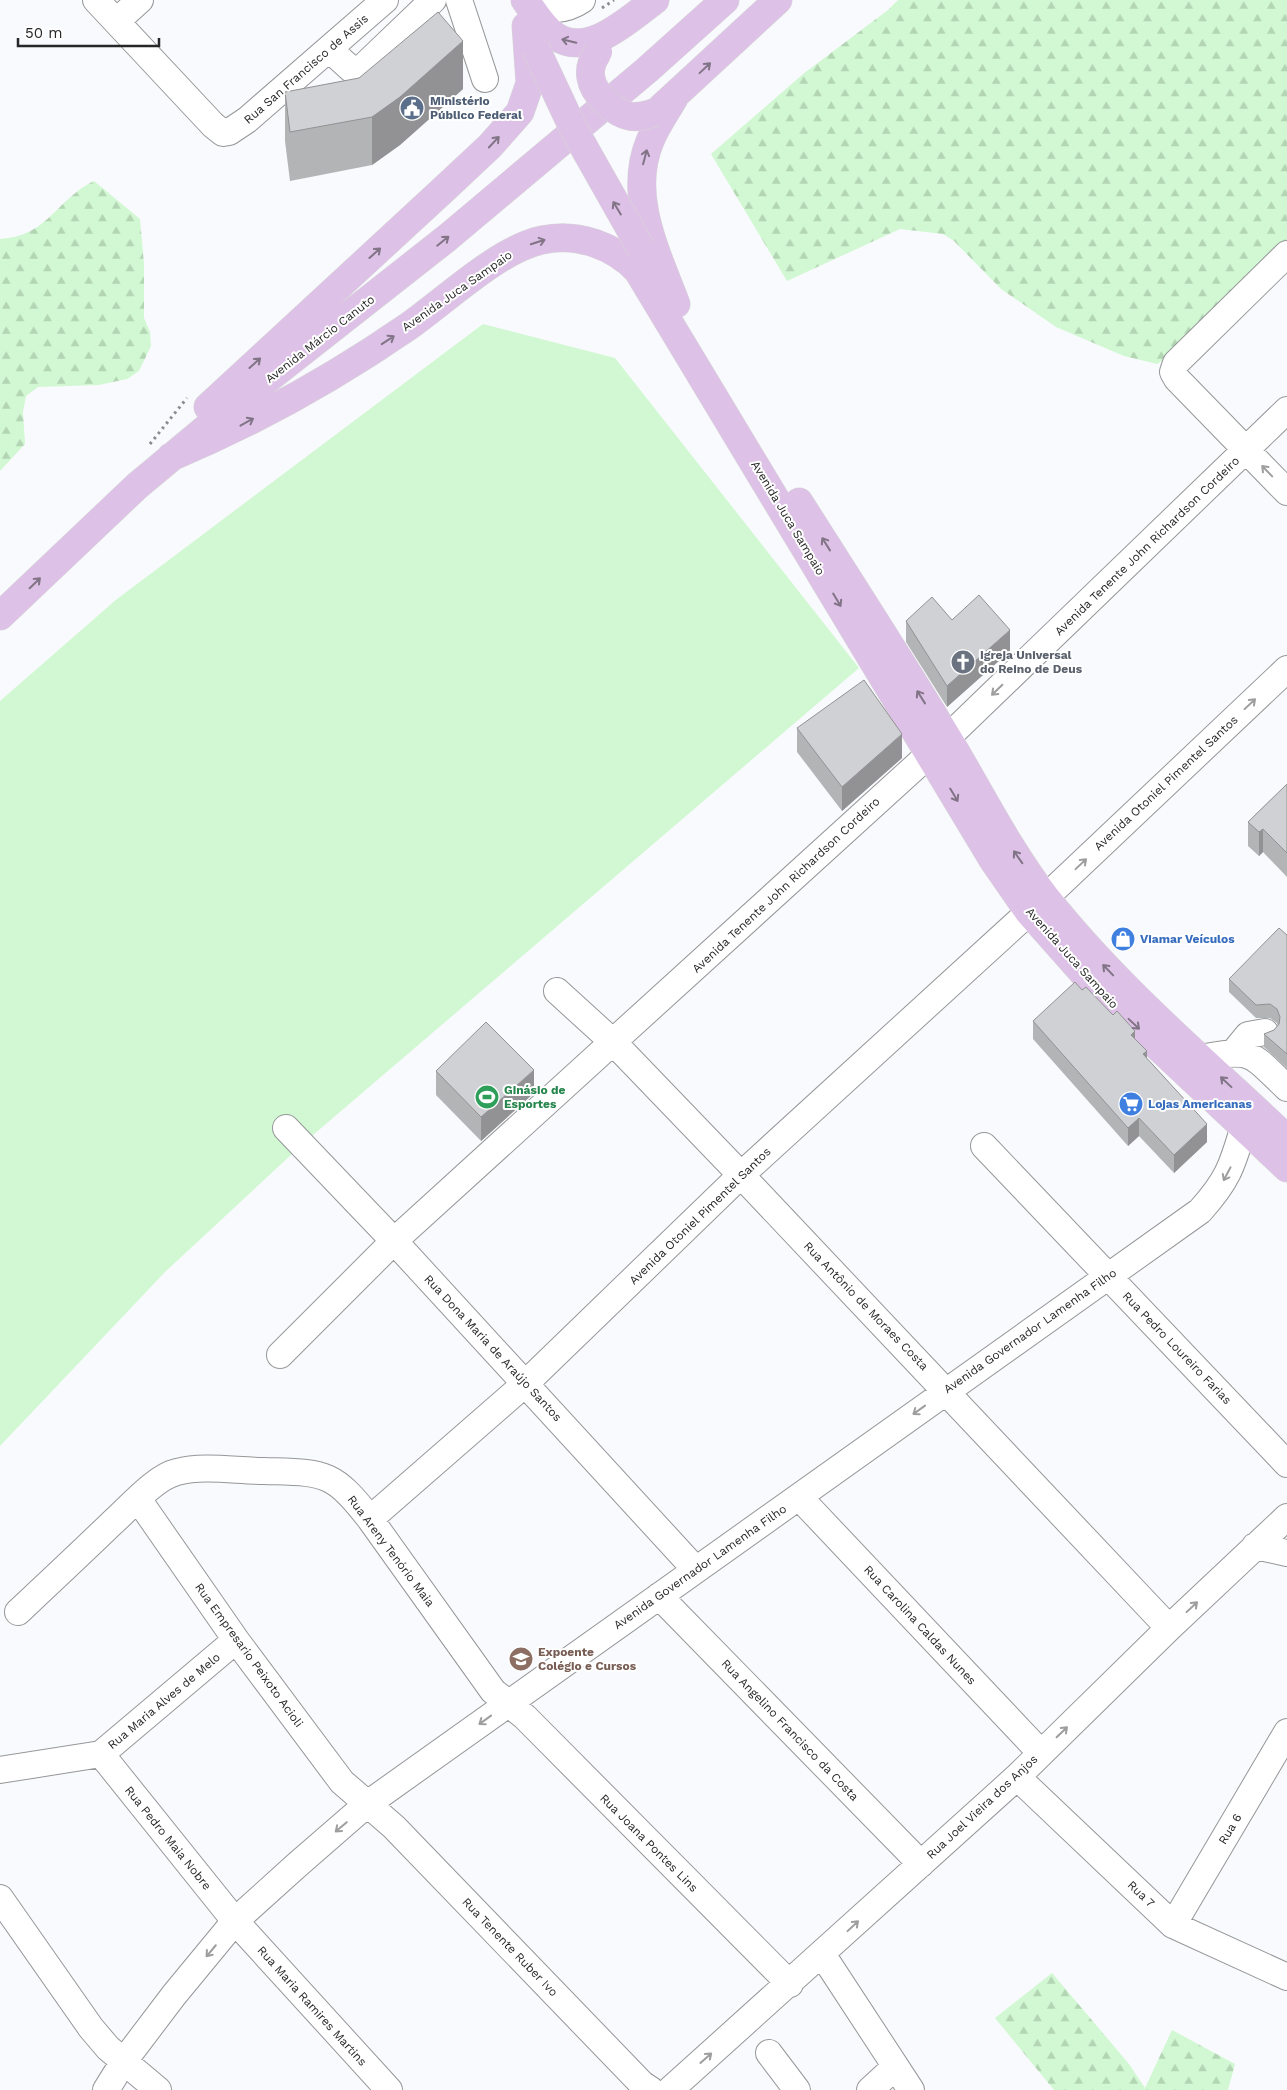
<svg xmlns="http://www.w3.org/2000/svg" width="1287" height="2090" font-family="'Work Sans',sans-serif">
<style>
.grass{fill:#d1f8d2}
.forest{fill:url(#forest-firs)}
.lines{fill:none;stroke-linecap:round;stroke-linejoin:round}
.minor-casing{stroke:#969799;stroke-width:28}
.major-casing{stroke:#d8d8d8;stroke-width:29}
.path{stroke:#8a8b8d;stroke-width:3;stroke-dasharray:2.5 4;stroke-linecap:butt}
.minor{stroke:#fff;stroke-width:26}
.major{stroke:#ddc1e6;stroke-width:28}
.major-bridge-casing{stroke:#d8d8d8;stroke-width:29;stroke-linecap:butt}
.major-bridge{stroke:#ddc1e6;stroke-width:28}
.wall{fill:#b3b4b6}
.shaded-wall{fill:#929294}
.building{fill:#d0d1d4;stroke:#929294}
.oneway{stroke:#827487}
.oneway2{stroke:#9e9e9e}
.labels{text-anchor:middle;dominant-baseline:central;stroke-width:4;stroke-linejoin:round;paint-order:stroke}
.street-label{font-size:12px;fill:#272728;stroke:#fff}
.service-label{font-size:12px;font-weight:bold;fill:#4e5e75;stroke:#fff;text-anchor:start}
.worship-label{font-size:12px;font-weight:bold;fill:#5b616d;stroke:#fff;text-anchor:start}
.shop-label{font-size:12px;font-weight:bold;fill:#366cbe;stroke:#fff;text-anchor:start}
.leisure-label{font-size:12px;font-weight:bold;fill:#27864d;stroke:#fff;text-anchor:start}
.education-label{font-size:12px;font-weight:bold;fill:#785e54;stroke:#fff;text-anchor:start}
</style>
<defs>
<pattern id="forest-firs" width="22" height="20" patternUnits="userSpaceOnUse" patternTransform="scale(1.25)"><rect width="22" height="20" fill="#d1f8d2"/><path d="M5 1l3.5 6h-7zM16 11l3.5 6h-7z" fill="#b3d5b4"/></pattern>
</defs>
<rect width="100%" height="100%" fill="#f9fafd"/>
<path class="grass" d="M483 324 615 358 859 668 306 1141 165 1272 0 1446V701L117 599Z"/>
<path class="forest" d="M898 0H1287V255L1168 357 1157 364 1124 356 1056 327 1001 289 954 241 943 234 900 229 787 281 711 154 803 74 888 10Z
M94 181 140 219 144 264V318L150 332 151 346 139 371 127 379 99 385 38 387 26 396 23 412 25 444 0 471V239C49 236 55 200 94 181Z
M1052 1973 1129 2064 1145 2088 1172 2030 1235 2064 1228 2090H1054L995 2018Z"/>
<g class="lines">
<defs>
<path id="minor" d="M96 0 213 125 223 133 229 132 247 120 385 0
M459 0 485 79
M529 6C549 10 564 12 582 0
M117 21 140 0
M329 49 351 69 362 68 433 0
M1287 254 1176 363 1173 372 1177 379 1287 492
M1046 897 1287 669
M557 991 614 1043 741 1175 1169 1628
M1234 1052 1248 1035 1265 1032
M1201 1058C1253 1048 1250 1053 1287 1088
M286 1128 394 1241 696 1570
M984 1146 1287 1464
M280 1355 394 1241 947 738 1287 410
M799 1497 1041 1753
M138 1499 236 1640 342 1782 394 1827 642 2084 651 2090
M370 1519 526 1383 741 1175 1029 912
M1255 1546 1287 1553
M659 1596 921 1864
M18 1612C50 1582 81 1553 112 1523 129 1508 155 1477 177 1472 204 1465 236 1471 264 1471 324 1473 332 1470 370 1519L493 1691 525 1717 790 1984
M101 1754 235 1921 389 2090
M0 1770 101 1754 236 1640
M1017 1777 1173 1925 1287 1977
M0 1898 91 2028 108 2048 158 2090
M1173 1925 1287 1732
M822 1954 911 2090
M769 2053 797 2090
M106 2090 124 2061 174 1995 235 1921 297 1865 366 1805 1200 1211C1227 1181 1232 1167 1243 1129
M670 2090 1017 1777 1169 1628 1287 1517
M870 2090 895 2067"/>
<path id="major" d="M525 0C534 12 542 27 555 36 588 59 629 19 655 0
M674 98C666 112 656 126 650 141 627 196 657 253 676 304
M661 108 778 0
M208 407 443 190 490 146 520 112 530 83 526 26
M171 457C255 422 335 377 409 326 446 300 499 249 542 240 577 232 615 246 638 271L993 860 1029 912 1084 974 1121 1012 1287 1168
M799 502C849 581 900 659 948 739 980 792 1008 849 1046 898 1117 988 1205 1061 1287 1139
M0 616 137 486 227 411 447 238 647 70 725 0"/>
</defs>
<use href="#minor" class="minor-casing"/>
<use href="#major" class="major-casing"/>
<path class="path" d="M602 8 614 0
M150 444 187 398"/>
<use href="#minor" class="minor"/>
<use href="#major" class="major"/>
<defs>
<path id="major-bridge" d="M535 47 573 128 642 250
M598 52C593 59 589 69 591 78 593 93 614 113 629 116 639 118 647 115 656 112"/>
</defs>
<use href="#major-bridge" class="major-bridge-casing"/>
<use href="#major-bridge" class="major-bridge"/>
</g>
<path class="wall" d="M463 89 400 145 372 165 290 181 285 141V92Z
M952 620 1010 651 947 707 906 642V621Z
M797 728 902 758 842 811 797 752Z
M1287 784V877L1263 852 1259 856 1248 846V822Z
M1287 935V1068L1264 1047V1034L1274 1030 1278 1026 1277 1023 1270 1018H1256L1229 992V979Z
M1082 990 1113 1015 1135 1039 1147 1058 1207 1142 1174 1173 1139 1136 1128 1146 1033 1039V1021Z
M436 1071 534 1093 481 1141 436 1095Z"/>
<path class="shaded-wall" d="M463 41V89L400 145 372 165V117Z
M1010 630V651L947 707V686Z
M902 734V758L842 811V787Z
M1263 829V852L1259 856V832Z
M1135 1031V1049L1131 1035Z
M1147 1051V1069L1143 1054Z
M534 1070V1093L481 1141V1117Z
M1139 1118V1136L1128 1146V1128Z
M1207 1124V1142L1174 1173V1155Z"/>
<path class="building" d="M438 12 463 41 400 97 372 117 290 132 285 92 359 78Z
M979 595 1010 630 947 686 906 621 932 597 952 620Z
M864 680 902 734 842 787 797 728Z
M1287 784V853L1263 829 1259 832 1248 822Z
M1279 928 1287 935V1054L1264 1034 1274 1030 1279 1024 1280 1017 1277 1009 1270 1004 1256 1005 1229 979Z
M1075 982 1082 990 1086 987 1113 1015 1117 1011 1135 1031 1131 1035 1147 1051 1143 1054 1207 1124 1174 1155 1139 1118 1128 1128 1033 1021Z
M486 1022 534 1070 481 1117 436 1071Z"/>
<defs><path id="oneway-shaft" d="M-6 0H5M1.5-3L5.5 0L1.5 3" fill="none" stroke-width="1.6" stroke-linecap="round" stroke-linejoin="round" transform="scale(1.25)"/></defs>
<g class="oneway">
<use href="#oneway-shaft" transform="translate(569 41) rotate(-166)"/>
<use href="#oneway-shaft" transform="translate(705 68) rotate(-43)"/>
<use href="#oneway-shaft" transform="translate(494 142) rotate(-47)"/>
<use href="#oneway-shaft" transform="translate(645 157) rotate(-75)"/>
<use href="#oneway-shaft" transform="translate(617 208) rotate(-121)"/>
<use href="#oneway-shaft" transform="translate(443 241) rotate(-39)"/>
<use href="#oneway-shaft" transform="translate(538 242) rotate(-18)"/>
<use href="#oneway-shaft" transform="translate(375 253) rotate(-42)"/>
<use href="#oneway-shaft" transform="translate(388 340) rotate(-33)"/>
<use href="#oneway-shaft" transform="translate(255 363) rotate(-42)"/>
<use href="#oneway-shaft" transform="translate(247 422) rotate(-29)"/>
<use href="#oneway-shaft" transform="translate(826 544) rotate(-122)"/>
<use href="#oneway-shaft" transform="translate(35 583) rotate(-44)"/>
<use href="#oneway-shaft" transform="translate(837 600) rotate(59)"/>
<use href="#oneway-shaft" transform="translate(921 697) rotate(-122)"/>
<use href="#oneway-shaft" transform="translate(954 795) rotate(59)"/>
<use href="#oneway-shaft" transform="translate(1018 857) rotate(-125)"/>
<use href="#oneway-shaft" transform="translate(1108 970) rotate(-134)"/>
<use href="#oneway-shaft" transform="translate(1134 1024) rotate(43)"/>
<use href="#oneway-shaft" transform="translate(1226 1082) rotate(-137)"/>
</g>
<g class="oneway2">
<use href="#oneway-shaft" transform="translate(1267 471) rotate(-134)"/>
<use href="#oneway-shaft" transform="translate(997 690) rotate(136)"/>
<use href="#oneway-shaft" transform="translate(1250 704) rotate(-43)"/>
<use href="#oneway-shaft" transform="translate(1081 864) rotate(-43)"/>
<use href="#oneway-shaft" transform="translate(1227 1174) rotate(118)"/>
<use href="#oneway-shaft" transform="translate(919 1410) rotate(144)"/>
<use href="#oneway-shaft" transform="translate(1192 1607) rotate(-43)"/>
<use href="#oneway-shaft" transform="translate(485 1720) rotate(144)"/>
<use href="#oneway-shaft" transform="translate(1062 1732) rotate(-44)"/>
<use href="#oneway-shaft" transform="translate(341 1827) rotate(140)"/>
<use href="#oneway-shaft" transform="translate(853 1926) rotate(-43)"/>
<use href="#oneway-shaft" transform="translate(211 1951) rotate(130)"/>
<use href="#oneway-shaft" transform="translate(706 2058) rotate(-41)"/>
</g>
<defs>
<symbol id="civic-disc" viewBox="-11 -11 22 22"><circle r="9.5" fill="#5c6f8a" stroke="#fff"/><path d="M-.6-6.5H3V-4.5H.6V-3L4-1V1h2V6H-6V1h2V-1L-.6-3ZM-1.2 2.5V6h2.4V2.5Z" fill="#fff"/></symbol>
<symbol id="church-disc" viewBox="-11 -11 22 22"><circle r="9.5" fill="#6b7280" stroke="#fff"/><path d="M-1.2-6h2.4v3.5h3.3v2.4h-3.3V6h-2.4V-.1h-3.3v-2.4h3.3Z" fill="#fff"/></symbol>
<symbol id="shop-disc" viewBox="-11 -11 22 22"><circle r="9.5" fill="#3f7fe0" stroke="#fff"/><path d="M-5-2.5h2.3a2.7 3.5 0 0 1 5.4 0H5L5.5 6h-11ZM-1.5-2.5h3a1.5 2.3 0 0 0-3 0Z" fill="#fff"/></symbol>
<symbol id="stadium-disc" viewBox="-11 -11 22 22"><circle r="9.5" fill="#2e9e5b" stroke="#fff"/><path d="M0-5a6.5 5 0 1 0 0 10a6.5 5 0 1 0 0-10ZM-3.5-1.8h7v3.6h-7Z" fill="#fff"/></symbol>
<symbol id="supermarket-disc" viewBox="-11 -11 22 22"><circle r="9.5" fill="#3f7fe0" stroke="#fff"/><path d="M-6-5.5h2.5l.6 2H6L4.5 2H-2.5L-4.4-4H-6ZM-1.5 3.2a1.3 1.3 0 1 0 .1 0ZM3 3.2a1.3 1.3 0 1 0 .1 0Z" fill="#fff"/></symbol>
<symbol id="school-disc" viewBox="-11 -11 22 22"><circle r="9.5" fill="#8d6e63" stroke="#fff"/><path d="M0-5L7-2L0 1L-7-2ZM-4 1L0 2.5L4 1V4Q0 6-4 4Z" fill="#fff"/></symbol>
</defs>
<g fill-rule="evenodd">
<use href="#civic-disc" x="398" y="94" width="28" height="28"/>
<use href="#church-disc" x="949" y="648" width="28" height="28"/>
<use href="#shop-disc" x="1109" y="925" width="28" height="28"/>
<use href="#stadium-disc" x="473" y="1083" width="28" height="28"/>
<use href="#supermarket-disc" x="1117" y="1090" width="28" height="28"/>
<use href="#school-disc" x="507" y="1645" width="28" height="28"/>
</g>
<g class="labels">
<g class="street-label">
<text transform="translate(306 69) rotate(-41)">Rua San Francisco de Assis</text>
<text transform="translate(457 291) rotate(-35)">Avenida Juca Sampaio</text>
<text transform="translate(320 339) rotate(-38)">Avenida Márcio Canuto</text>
<text transform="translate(788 518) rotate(59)">Avenida Juca Sampaio</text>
<text transform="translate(1147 546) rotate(-44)">Avenida Tenente John Richardson Cordeiro</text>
<text transform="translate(1166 783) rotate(-43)">Avenida Otoniel Pimentel Santos</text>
<text transform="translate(786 885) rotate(-43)">Avenida Tenente John Richardson Cordeiro</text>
<text transform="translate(1072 958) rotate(48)">Avenida Juca Sampaio</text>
<text transform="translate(700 1216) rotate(-44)">Avenida Otoniel Pimentel Santos</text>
<text transform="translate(866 1306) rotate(46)">Rua Antônio de Moraes Costa</text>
<text transform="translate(1030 1331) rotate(-35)">Avenida Governador Lamenha Filho</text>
<text transform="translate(493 1348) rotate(47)">Rua Dona Maria de Araújo Santos</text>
<text transform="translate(1177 1348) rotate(46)">Rua Pedro Loureiro Farias</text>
<text transform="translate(391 1551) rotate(53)">Rua Areny Tenório Maia</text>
<text transform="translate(700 1567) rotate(-35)">Avenida Governador Lamenha Filho</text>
<text transform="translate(920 1625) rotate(47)">Rua Carolina Caldas Nunes</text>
<text transform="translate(249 1655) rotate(54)">Rua Empresario Peixoto Acioli</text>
<text transform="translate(164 1701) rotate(-40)">Rua Maria Alves de Melo</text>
<text transform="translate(790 1730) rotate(46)">Rua Angelino Francisco da Costa</text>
<text transform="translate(982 1807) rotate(-43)">Rua Joel Vieira dos Anjos</text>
<text transform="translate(1230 1829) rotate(-59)">Rua 6</text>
<text transform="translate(168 1838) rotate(51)">Rua Pedro Maia Nobre</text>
<text transform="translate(649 1843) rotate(45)">Rua Joana Pontes Lins</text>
<text transform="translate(1141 1894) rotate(44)">Rua 7</text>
<text transform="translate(510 1947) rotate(46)">Rua Tenente Ruber Ivo</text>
<text transform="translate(312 2006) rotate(48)">Rua Maria Ramires Martins</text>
</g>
<g class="service-label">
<text x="430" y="101">Ministério<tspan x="430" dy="14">Público Federal</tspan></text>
</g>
<g class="worship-label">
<text x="980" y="655">Igreja Universal<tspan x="980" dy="14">do Reino de Deus</tspan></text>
</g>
<g class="shop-label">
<text x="1140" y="939">Viamar Veículos</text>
<text x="1148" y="1104">Lojas Americanas</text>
</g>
<g class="leisure-label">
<text x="504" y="1090">Ginásio de<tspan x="504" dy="14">Esportes</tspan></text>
</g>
<g class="education-label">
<text x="538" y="1652">Expoente<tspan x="538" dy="14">Colégio e Cursos</tspan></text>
</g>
</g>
<path d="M18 38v8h141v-8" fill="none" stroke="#272728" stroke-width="2.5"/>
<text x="25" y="38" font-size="15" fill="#272728" stroke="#ffffff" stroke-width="4" paint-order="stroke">50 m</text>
</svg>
